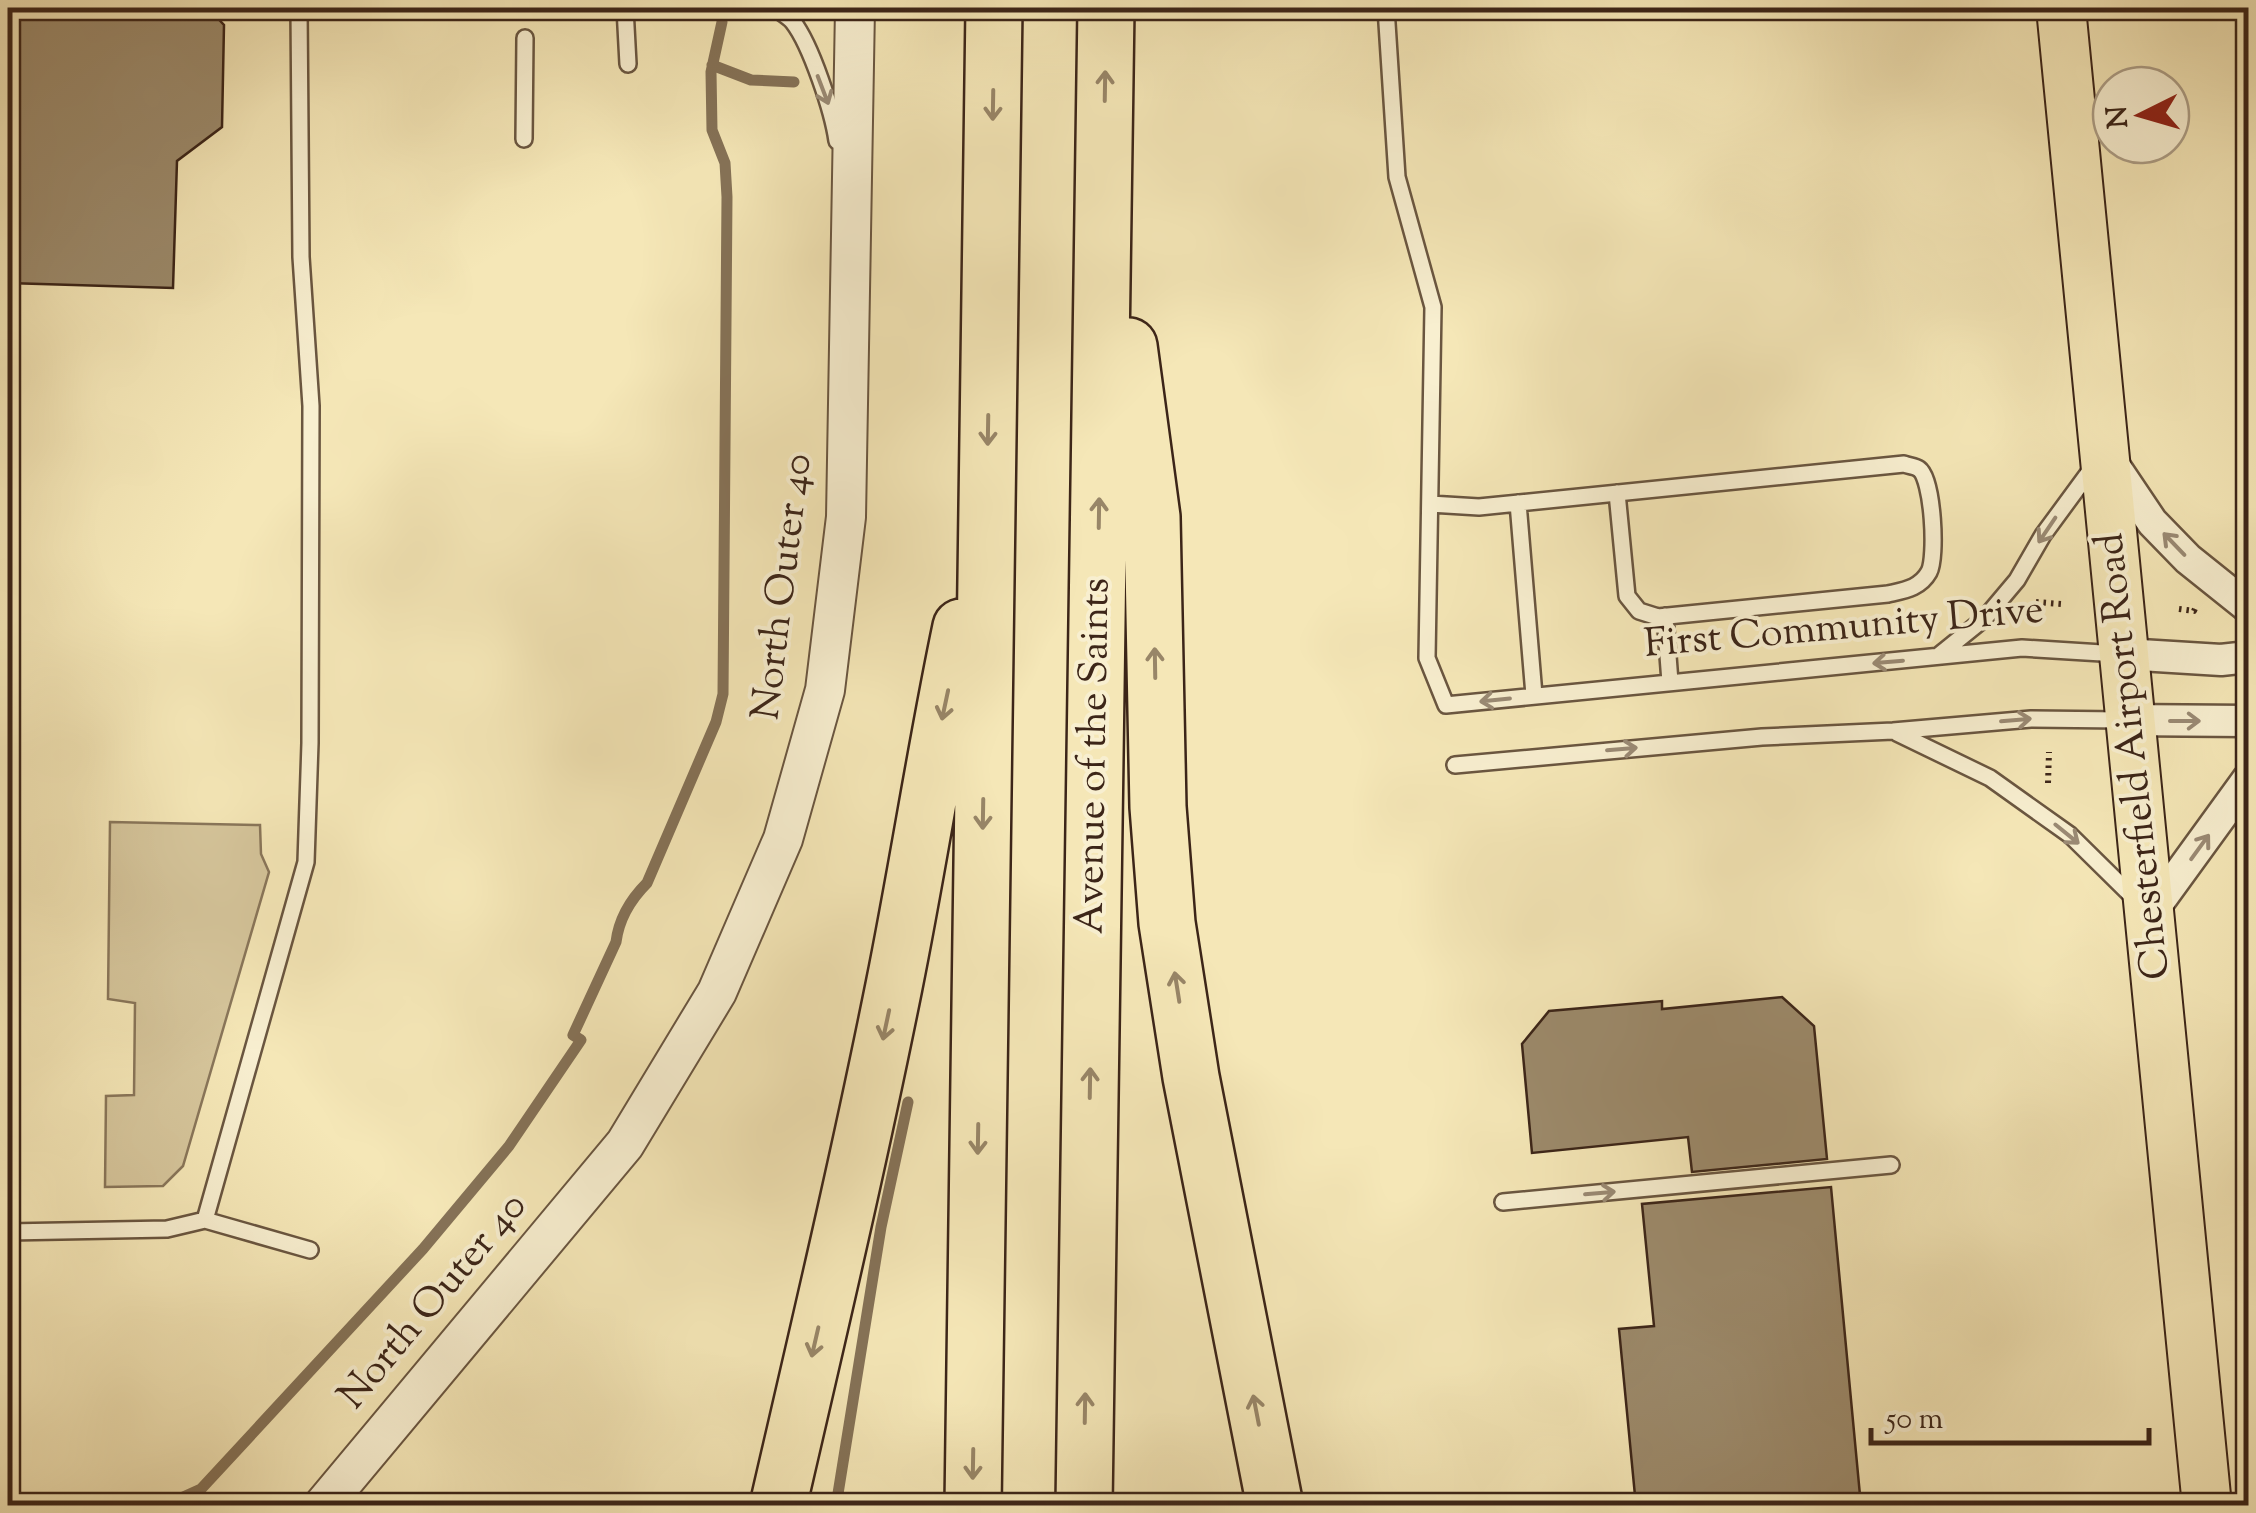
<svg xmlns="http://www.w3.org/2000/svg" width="2256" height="1513" font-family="'Sorts Mill Goudy',serif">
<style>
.green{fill:#d6c69c;stroke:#89765a;stroke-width:2.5}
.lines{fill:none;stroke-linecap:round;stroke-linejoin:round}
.stream{stroke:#857257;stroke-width:11}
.building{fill:#9c8a6b;stroke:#3c2518;stroke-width:2.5}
.service-casing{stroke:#6a5640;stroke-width:20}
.minor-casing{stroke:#6a5640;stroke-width:35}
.tertiary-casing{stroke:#6a5640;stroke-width:42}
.primary-casing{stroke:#3c2518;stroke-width:52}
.motorway-casing{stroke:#3c2518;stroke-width:60}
.path{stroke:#3c2518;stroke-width:6;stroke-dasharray:2.5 5;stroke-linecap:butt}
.service{stroke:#f8efd0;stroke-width:15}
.minor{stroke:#f8efd0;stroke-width:30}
.tertiary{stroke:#f8efd0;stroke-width:38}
.primary{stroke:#f5e7b7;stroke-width:48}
.motorway{stroke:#f5e7b7;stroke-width:55}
.oneway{stroke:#988668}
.oneway2{stroke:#9a8a74}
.labels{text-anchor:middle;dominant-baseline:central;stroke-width:8;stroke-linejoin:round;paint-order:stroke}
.street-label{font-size:40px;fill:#3c2518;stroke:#f8efd0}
</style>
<rect width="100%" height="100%" fill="#f5e7b7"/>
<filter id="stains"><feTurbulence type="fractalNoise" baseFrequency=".002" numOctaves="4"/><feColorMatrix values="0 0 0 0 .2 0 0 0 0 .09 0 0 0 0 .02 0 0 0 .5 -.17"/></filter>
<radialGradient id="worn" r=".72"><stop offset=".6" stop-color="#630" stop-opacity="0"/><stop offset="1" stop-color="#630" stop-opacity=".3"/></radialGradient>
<path class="green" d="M110 822 260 825 261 854 269 872 183 1166 163 1186 105 1187 106 1096 134 1095 135 1003 108 999Z"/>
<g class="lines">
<path class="stream" d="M712 65 751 80 794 82
M132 1502 181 1498 201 1489 423 1249 509 1146 581 1040 573 1035 616 942C619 918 631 899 647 883L716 722 723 694 727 197 725 163 712 130 711 72 722 22
M836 1506 881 1227 908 1102"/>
</g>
<path class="building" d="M8 8H208L224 25 222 127 177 161 173 288 8 283Z
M1782 997 1814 1026 1827 1159 1692 1172 1688 1137 1532 1153 1522 1044 1549 1011 1662 1001V1009Z
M1831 1187 1861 1506H1636L1619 1329 1654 1326 1642 1204Z"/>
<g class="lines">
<defs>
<path id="service" d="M625 8 628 64
M775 8C780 12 789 17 793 22 811 45 833 112 837 141
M1386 8 1397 177 1433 307 1427 658 1446 705 2022 648 2118 654
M524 139 525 38
M1518 503 1534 695
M1430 504 1479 507 1904 464C1909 466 1915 466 1919 469 1933 479 1937 557 1929 572 1920 588 1905 590 1888 594L1658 617 1639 611 1627 596 1617 493
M1665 616 1670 682
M1938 656 1985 618 2017 580 2043 535 2093 467
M1897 733 1990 778 2070 835 2138 902
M1455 765 1762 737 1893 731 2031 719 2121 720
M1503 1202 1891 1165
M205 1220 310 1250
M8 1232 167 1229 205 1220 306 862 310 743 311 406 301 257 299 8"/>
<path id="minor" d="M2111 461 2152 522 2188 559 2248 607
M2124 654 2221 660 2248 657
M2121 720 2248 721
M2150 914 2248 779"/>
<path id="tertiary" d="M323 1506 625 1144 717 992 783 839 825 690 846 517 855 8"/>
<path id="primary" d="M2061 8 2207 1506"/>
<path id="motorway" d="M1129 346 1152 517 1158 807 1167 923 1191 1077 1275 1506
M778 1506C818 1333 859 1160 894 986 918 867 936 746 961 627
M973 1506 994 8
M1084 1506 1106 8"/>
</defs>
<use href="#service" class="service-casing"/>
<use href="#minor" class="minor-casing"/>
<use href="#tertiary" class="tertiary-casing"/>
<use href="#primary" class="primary-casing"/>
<use href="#motorway" class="motorway-casing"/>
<path class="path" d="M2036 602 2061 604
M2179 609 2194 611 2196 606
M2048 783 2049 752"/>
<use href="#service" class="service"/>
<use href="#minor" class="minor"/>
<use href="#tertiary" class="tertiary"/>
<use href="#primary" class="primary"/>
<use href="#motorway" class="motorway"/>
</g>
<defs><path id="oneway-shaft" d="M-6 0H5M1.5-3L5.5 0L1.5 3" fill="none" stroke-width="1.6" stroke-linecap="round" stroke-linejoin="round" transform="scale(2.5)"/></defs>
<g class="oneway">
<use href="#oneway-shaft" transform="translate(1105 86) rotate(-89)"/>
<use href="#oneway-shaft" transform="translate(993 105) rotate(91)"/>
<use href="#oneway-shaft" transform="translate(988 430) rotate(91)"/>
<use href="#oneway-shaft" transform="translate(1099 513) rotate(-89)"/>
<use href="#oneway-shaft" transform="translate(1155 663) rotate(-91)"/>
<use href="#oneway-shaft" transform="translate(945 705) rotate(102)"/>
<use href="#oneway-shaft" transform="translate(983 814) rotate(91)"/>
<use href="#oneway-shaft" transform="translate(1177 987) rotate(-99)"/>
<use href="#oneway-shaft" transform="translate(886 1025) rotate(102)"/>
<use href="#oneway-shaft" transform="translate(1090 1083) rotate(-89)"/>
<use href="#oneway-shaft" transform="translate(978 1139) rotate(91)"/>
<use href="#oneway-shaft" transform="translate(815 1342) rotate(103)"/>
<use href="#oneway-shaft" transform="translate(1085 1408) rotate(-89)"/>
<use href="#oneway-shaft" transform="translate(1256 1410) rotate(-101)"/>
<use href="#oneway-shaft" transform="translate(973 1464) rotate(91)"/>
</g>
<g class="oneway2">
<use href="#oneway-shaft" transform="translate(823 90) rotate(69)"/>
<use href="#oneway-shaft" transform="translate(2047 530) rotate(124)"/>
<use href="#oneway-shaft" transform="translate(2174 544) rotate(-134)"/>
<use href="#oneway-shaft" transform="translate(1888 662) rotate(175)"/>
<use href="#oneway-shaft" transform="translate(1495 700) rotate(174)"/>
<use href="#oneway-shaft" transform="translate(2016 720) rotate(-5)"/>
<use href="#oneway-shaft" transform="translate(2185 721)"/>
<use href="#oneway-shaft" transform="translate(1622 749) rotate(-5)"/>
<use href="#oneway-shaft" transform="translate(2067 834) rotate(39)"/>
<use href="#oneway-shaft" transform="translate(2200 847) rotate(-54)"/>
<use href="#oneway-shaft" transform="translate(1600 1193) rotate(-5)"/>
</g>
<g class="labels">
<g class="street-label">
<text transform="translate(784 587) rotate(-83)">North Outer 40</text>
<text transform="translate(1844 629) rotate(-5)">First Community Drive</text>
<text transform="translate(1095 756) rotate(-89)">Avenue of the Saints</text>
<text transform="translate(2135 756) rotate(-96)">Chesterfield Airport Road</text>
<text transform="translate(434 1302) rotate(-50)">North Outer 40</text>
</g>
</g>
<rect width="2256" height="1513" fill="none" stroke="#f5e7b7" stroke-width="40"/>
<rect x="10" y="10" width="2236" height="1493" fill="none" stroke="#3c2518" stroke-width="5"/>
<rect x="20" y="20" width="2216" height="1473" fill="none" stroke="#3c2518" stroke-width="2.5"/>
<g transform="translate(2141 115) rotate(265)"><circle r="48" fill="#f8efd0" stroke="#ad9e86" stroke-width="2.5"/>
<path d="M0-8L18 38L0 25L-18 38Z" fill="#8f2418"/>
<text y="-15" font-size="28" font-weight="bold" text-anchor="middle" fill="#3c2518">N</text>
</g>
<path d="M1871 1428v15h278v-15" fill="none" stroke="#3c2518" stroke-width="5"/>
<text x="1886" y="1428" font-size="30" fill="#3c2518" stroke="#f8efd0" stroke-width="8" paint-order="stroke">50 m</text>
<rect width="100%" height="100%" filter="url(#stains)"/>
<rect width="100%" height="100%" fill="url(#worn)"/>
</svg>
